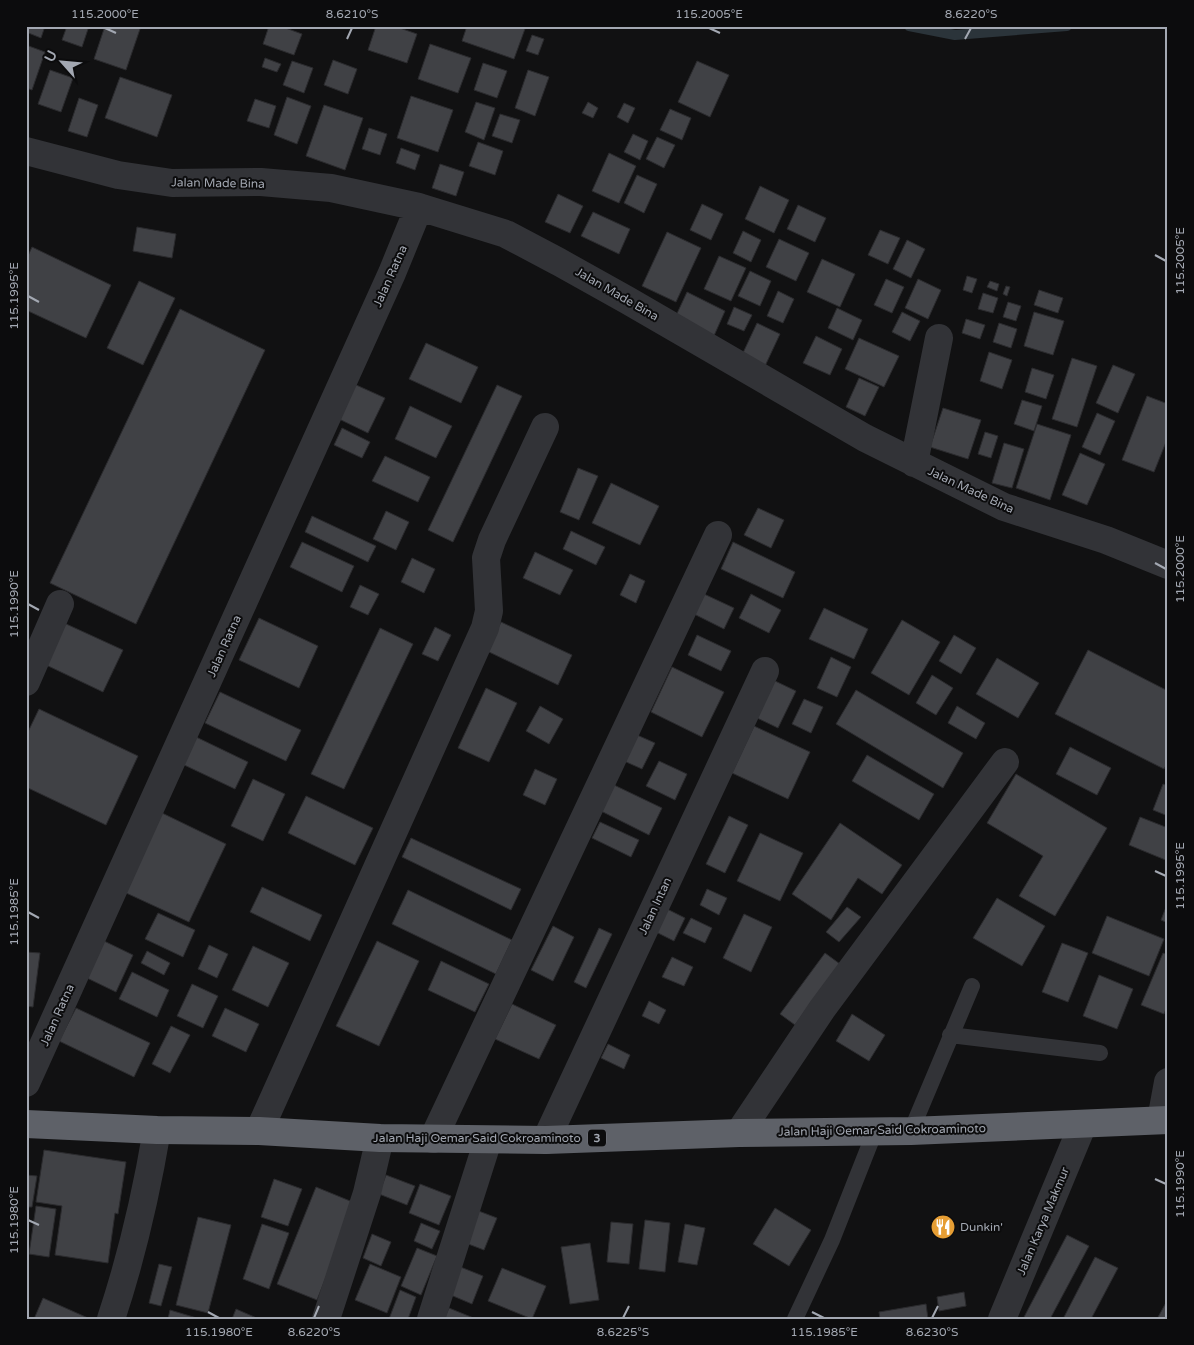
<svg xmlns="http://www.w3.org/2000/svg" width="1194" height="1345" font-family="'Varela Round',sans-serif">
<style>
.lines{fill:none;stroke-linecap:round;stroke-linejoin:round}
.stream{stroke:#2b343a;stroke-width:10}
.building{fill:#404145;stroke:#2b2b2e}
.lane{stroke:#323337;stroke-width:16}
.street{stroke:#323337;stroke-width:28}
.highway{stroke:#5e6168;stroke-width:28}
.ticks{fill:none;stroke:#a3a8b2;stroke-width:2}
.labels{text-anchor:middle;dominant-baseline:central;stroke-width:4;stroke-linejoin:round;paint-order:stroke}
.shield{fill:#0c0c0d;stroke:#767980;stroke-width:1}
.shield-label{font-size:11px;font-weight:bold;fill:#a3a8b2}
.street-label{font-size:12px;fill:#a3a8b2;stroke:#0c0c0d}
.poi-label{font-size:12px;fill:#a3a8b2;stroke:#0c0c0d;text-anchor:start}
.neatline{fill:none;stroke:#a3a8b2;stroke-width:2}
.ticks-label{font-size:12px;text-anchor:middle;fill:#a3a8b2}
</style>
<rect width="100%" height="100%" fill="#111112"/>
<g class="lines">
<path class="stream" d="M909 26 955 35 1067 26"/>
</g>
<path class="building" d="M26 26H45L41 38 26 32Z
M67 26H89L82 47 62 40Z
M105 26H141L126 70 94 59Z
M269 26H280L302 34 294 55 263 44Z
M376 26H394L417 34 407 63 368 50Z
M467 26H526L514 59 462 41Z
M532 35 544 39 538 55 526 51Z
M430 44 471 58 458 93 418 79Z
M26 45 45 52 32 90 26 88Z
M265 58 281 64 277 72 262 67Z
M333 60 357 69 348 94 324 85Z
M292 61 313 68 304 93 283 85Z
M697 61 729 75 710 117 678 102Z
M483 63 507 71 497 98 474 90Z
M50 70 73 78 61 112 38 104Z
M528 70 549 77 535 116 515 108Z
M120 77 172 95 157 137 105 118Z
M411 96 453 110 438 152 397 138Z
M287 97 311 106 297 144 274 135Z
M79 98 98 105 87 137 68 131Z
M255 99 276 106 269 128 247 121Z
M476 102 495 108 484 140 465 132Z
M588 102 598 108 593 118 582 113Z
M624 103 635 108 628 123 617 117Z
M324 105 363 118 345 170 306 156Z
M670 109 691 118 682 140 660 130Z
M500 114 520 120 512 143 492 136Z
M369 128 387 134 380 155 362 149Z
M633 134 648 141 640 160 624 152Z
M657 137 675 145 664 168 646 159Z
M478 142 503 151 495 175 469 166Z
M401 148 420 155 415 170 396 163Z
M609 153 636 166 619 203 592 191Z
M440 164 464 172 456 196 432 188Z
M637 175 657 184 644 213 624 203Z
M760 186 789 200 774 233 745 219Z
M558 194 583 206 570 233 545 222Z
M702 204 723 214 711 240 690 230Z
M798 205 826 218 815 242 787 229Z
M593 212 630 229 619 254 581 236Z
M137 227 176 234 172 258 133 251Z
M880 230 900 238 888 264 868 255Z
M743 231 761 240 751 262 733 253Z
M667 232 701 248 676 302 642 286Z
M779 239 809 253 796 281 766 267Z
M907 240 925 249 911 278 893 269Z
M32 247 111 285 86 338 26 310V260Z
M719 256 746 268 731 301 704 289Z
M822 259 855 274 840 307 807 292Z
M750 271 771 281 760 306 738 296Z
M967 276 977 279 972 293 963 290Z
M886 279 904 287 892 313 874 305Z
M918 279 941 290 928 319 905 308Z
M139 281 175 298 143 365 107 348Z
M990 281 999 284 997 291 987 287Z
M1006 286 1010 287 1007 296 1003 294Z
M1039 290 1063 298 1058 313 1034 305Z
M778 291 794 299 783 323 767 316Z
M687 292 725 311 713 338 674 320Z
M983 293 998 298 993 313 978 309Z
M1008 302 1021 306 1016 321 1003 317Z
M734 307 752 315 744 331 727 324Z
M837 308 862 320 853 340 828 328Z
M180 309 265 350 136 624 50 583Z
M902 312 920 321 910 341 892 332Z
M1034 312 1064 321 1053 355 1024 346Z
M966 319 985 325 980 339 962 333Z
M757 323 780 334 765 366 742 355Z
M999 323 1017 329 1011 348 993 342Z
M816 336 842 349 830 375 803 363Z
M859 338 899 356 884 387 845 369Z
M426 343 478 367 461 403 409 379Z
M989 352 1012 360 1002 389 980 381Z
M1072 358 1097 366 1077 427 1052 419Z
M1113 365 1135 374 1118 413 1096 403Z
M1032 368 1054 375 1046 399 1025 392Z
M859 378 879 387 865 416 846 407Z
M354 384 385 398 368 433 337 418Z
M497 385 522 396 453 542 428 530Z
M1147 396 1168 404V437L1154 472 1122 460Z
M1022 400 1042 406 1034 431 1014 424Z
M410 406 452 426 436 458 395 439Z
M943 408 981 420 968 459 930 447Z
M1097 413 1115 421 1100 455 1082 447Z
M1037 424 1071 435 1050 500 1016 488Z
M342 428 370 442 362 458 334 445Z
M985 432 998 436 991 458 978 454Z
M1004 443 1024 449 1012 488 992 483Z
M1080 453 1105 464 1087 505 1062 495Z
M385 456 430 477 418 502 372 481Z
M578 468 598 476 579 520 560 512Z
M611 483 659 506 640 545 592 523Z
M758 508 784 520 771 548 744 535Z
M386 511 409 522 396 550 373 539Z
M312 516 376 546 368 562 305 532Z
M571 531 605 547 596 565 563 549Z
M302 542 354 566 342 592 290 567Z
M733 542 795 572 783 598 721 569Z
M535 552 573 570 560 595 523 578Z
M412 558 435 569 424 593 401 582Z
M630 574 645 581 636 603 620 595Z
M360 585 379 594 368 615 350 607Z
M704 594 734 608 724 629 694 614Z
M751 594 781 610 769 633 739 618Z
M824 608 868 629 854 659 809 639Z
M259 618 318 646 299 688 239 660Z
M902 620 940 642 909 695 871 673Z
M501 622 572 655 558 685 487 651Z
M64 623 123 650 103 692 44 664Z
M435 627 451 635 438 661 422 654Z
M380 628 413 644 344 789 311 774Z
M697 635 731 651 721 671 688 655Z
M954 635 976 648 961 674 939 661Z
M1088 650 1168 691V762L1164 769 1055 714Z
M831 657 851 667 837 697 817 688Z
M997 658 1039 683 1018 718 976 694Z
M672 667 724 692 702 737 651 712Z
M932 675 953 688 936 715 916 703Z
M773 680 796 691 778 728 755 717Z
M486 688 517 703 489 762 458 748Z
M856 690 963 753 943 788 836 724Z
M220 692 301 730 286 761 205 723Z
M804 699 823 707 811 733 792 724Z
M540 706 563 719 549 744 526 731Z
M957 706 985 723 976 739 948 723Z
M39 709 138 756 106 825 26 787V736Z
M754 726 810 752 788 799 732 773Z
M637 735 655 743 642 769 624 761Z
M194 736 248 762 235 789 180 763Z
M1070 747 1111 768 1097 795 1056 774Z
M867 755 934 794 919 820 852 781Z
M659 761 687 774 675 800 646 786Z
M535 769 557 779 545 805 523 795Z
M1016 774 1107 828 1055 916 1019 896 1043 856 987 823Z
M253 779 285 794 263 841 231 826Z
M1163 784 1168 786V816L1153 810Z
M614 785 662 808 649 835 601 811Z
M306 796 373 828 355 865 288 833Z
M162 813 226 844 189 922 124 892Z
M729 816 748 825 725 873 706 864Z
M1140 817 1168 828V861L1129 845Z
M600 822 639 840 631 857 592 838Z
M840 823 902 865 882 894 858 878 831 920 792 894Z
M760 833 803 853 780 901 737 881Z
M411 838 521 889 511 910 402 857Z
M262 887 322 915 310 941 250 912Z
M707 889 727 898 719 915 700 905Z
M408 890 512 940 496 974 392 924Z
M997 898 1045 926 1022 966 973 938Z
M1168 902V923L1161 920Z
M847 907 861 917 839 942 826 932Z
M667 909 685 918 674 941 656 932Z
M158 913 195 930 183 957 145 939Z
M744 914 772 927 751 972 723 958Z
M1107 916 1164 939 1149 976 1092 953Z
M691 918 712 928 705 943 683 933Z
M553 926 574 937 553 981 531 970Z
M599 928 612 934 586 988 574 982Z
M104 941 133 955 116 992 87 978Z
M377 941 419 961 379 1046 336 1026Z
M1062 943 1088 953 1068 1002 1042 992Z
M209 945 228 954 217 978 198 969Z
M253 946 289 963 268 1007 232 990Z
M147 951 170 963 164 975 141 963Z
M26 952 40 953 33 1007 26 1006Z
M825 953 840 964 795 1025 780 1014Z
M1163 953 1168 955V1004L1164 1014 1141 1005Z
M672 957 693 967 684 986 662 977Z
M441 961 489 984 475 1012 428 990Z
M132 972 169 990 157 1017 119 999Z
M1099 975 1133 989 1117 1029 1083 1016Z
M192 984 218 996 203 1028 177 1016Z
M649 1001 666 1010 659 1024 642 1016Z
M512 1004 556 1025 539 1059 495 1039Z
M76 1008 150 1043 134 1077 59 1041Z
M225 1008 259 1024 246 1052 212 1036Z
M852 1014 885 1035 869 1061 836 1041Z
M171 1026 190 1035 170 1073 152 1064Z
M608 1044 630 1055 624 1069 601 1058Z
M44 1150 126 1162 118 1214 115 1213 108 1263 55 1255 62 1206 36 1202Z
M26 1175 37 1176 32 1207H26Z
M386 1175 415 1186 407 1205 379 1194Z
M274 1179 302 1189 288 1226 261 1217Z
M420 1184 451 1196 439 1225 409 1213Z
M316 1187 355 1203 317 1300 277 1284Z
M36 1206 56 1209 49 1257 29 1254Z
M775 1208 811 1230 789 1266 753 1244Z
M476 1210 497 1218 484 1250 463 1242Z
M198 1217 231 1225 208 1313 176 1305Z
M645 1220 670 1223 665 1272 639 1269Z
M611 1222 633 1224 629 1264 607 1262Z
M421 1223 440 1231 432 1249 414 1241Z
M262 1224 289 1233 269 1289 243 1279Z
M685 1224 705 1228 697 1265 678 1262Z
M372 1234 391 1242 381 1266 363 1258Z
M1067 1235 1089 1246 1050 1319H1023Z
M590 1243 599 1300 570 1304 561 1247Z
M417 1248 437 1256 421 1295 401 1286Z
M1095 1257 1118 1268 1091 1319H1063Z
M159 1264 172 1267 161 1306 149 1303Z
M370 1264 401 1277 387 1313 355 1300Z
M458 1266 483 1276 472 1304 446 1293Z
M502 1268 546 1286 532 1319 488 1301Z
M400 1290 416 1297 408 1319H389Z
M964 1292 966 1306 939 1311 937 1297Z
M43 1298 88 1318 34 1319Z
M1168 1299V1319H1157Z
M926 1304 928 1319H880L879 1312Z
M449 1308 476 1319H444Z
M236 1309 259 1319H232Z
M170 1310 200 1319H168Z"/>
<g class="lines">
<path class="lane" d="M950 1035 1100 1053
M911 1131 972 986
M795 1319 832 1240 875 1131"/>
<path class="street" d="M26 151 118 175 172 183 261 182 331 188 419 207 506 234 559 262 627 300 865 438 1004 507 1106 540 1168 565
M914 463 939 338
M26 682 60 604
M26 1083 392 273 419 207
M1161 1120 1168 1082
M259 1131 485 628 489 611 486 558 492 540 545 427
M739 1133 822 1009 1005 762
M433 1139 718 535
M546 1140 765 671
M111 1319C132 1256 146 1195 157 1130
M326 1319 367 1193 380 1138
M431 1319 488 1140
M1002 1319 1083 1124"/>
<path class="highway" d="M26 1124 157 1130 259 1131 380 1138 546 1140 739 1133 911 1131 1168 1120"/>
</g>
<path class="ticks" d="M105 28 116 33M709 28 720 33M347 39 352 28M965 39 971 28M1155 255 1166 261M28 296 39 302M1155 563 1166 569M28 604 39 610M1155 871 1166 876M28 912 39 918M1155 1179 1166 1184M28 1220 39 1225M208 1312 219 1318M812 1312 824 1318M314 1318 319 1306M623 1318 629 1306M932 1318 938 1306"/>
<defs>
<symbol id="restaurant-disc" viewBox="-11 -11 22 22"><circle r="9.5" fill="#e69e34" stroke="#0c0c0d"/><path d="M-5-6h1v4h1v-4h1v4h1v-4h1v5L-1.5 .5V6h-2V.5L-5-1ZM5-6V6H3V1.5H1.5Q1.5-4 5-6Z" fill="#fff"/></symbol>
</defs>
<g fill-rule="evenodd">
<use href="#restaurant-disc" x="929" y="1213" width="28" height="28"/>
</g>
<g class="labels">
<rect class="shield" x="588" y="1129.5" width="18" height="17" rx="4"/>
<g class="shield-label">
<text x="597" y="1138">3</text>
</g>
<g class="street-label">
<text transform="translate(218 183) rotate(1)">Jalan Made Bina</text>
<text transform="translate(390 276) rotate(-66)">Jalan Ratna</text>
<text transform="translate(617 294) rotate(30)">Jalan Made Bina</text>
<text transform="translate(971 490) rotate(25)">Jalan Made Bina</text>
<text transform="translate(224 646) rotate(-66)">Jalan Ratna</text>
<text transform="translate(655 906) rotate(-65)">Jalan Intan</text>
<text transform="translate(57 1015) rotate(-66)">Jalan Ratna</text>
<text transform="translate(882 1130) rotate(-1)">Jalan Haji Oemar Said Cokroaminoto</text>
<text x="477" y="1138">Jalan Haji Oemar Said Cokroaminoto</text>
<text transform="translate(1043 1221) rotate(-67)">Jalan Karya Makmur</text>
</g>
<g class="poi-label">
<text x="960" y="1227">Dunkin'</text>
</g>
</g>
<rect width="1194" height="1345" fill="none" stroke="#0c0c0d" stroke-width="55"/>
<g transform="translate(62 62) rotate(297)" stroke="#0c0c0d" stroke-width="4" paint-order="stroke">
<path d="M0-4L9 19L0 12L-9 19Z" fill="#a3a8b2"/>
<text y="-8" font-size="14" font-weight="bold" text-anchor="middle" fill="#a3a8b2">U</text>
</g>
<rect x="28" y="28" width="1138" height="1290" class="neatline"/>
<g class="ticks-label">
<text x="105" y="18">115.2000°E</text>
<text x="352" y="18">8.6210°S</text>
<text x="709" y="18">115.2005°E</text>
<text x="971" y="18">8.6220°S</text>
<text transform="translate(1180 261) rotate(-90)" y="4">115.2005°E</text>
<text transform="translate(14 296) rotate(-90)" y="4">115.1995°E</text>
<text transform="translate(1180 569) rotate(-90)" y="4">115.2000°E</text>
<text transform="translate(14 604) rotate(-90)" y="4">115.1990°E</text>
<text transform="translate(1180 876) rotate(-90)" y="4">115.1995°E</text>
<text transform="translate(14 912) rotate(-90)" y="4">115.1985°E</text>
<text transform="translate(1180 1184) rotate(-90)" y="4">115.1990°E</text>
<text transform="translate(14 1220) rotate(-90)" y="4">115.1980°E</text>
<text x="219" y="1336">115.1980°E</text>
<text x="314" y="1336">8.6220°S</text>
<text x="623" y="1336">8.6225°S</text>
<text x="824" y="1336">115.1985°E</text>
<text x="932" y="1336">8.6230°S</text>
</g>
</svg>
